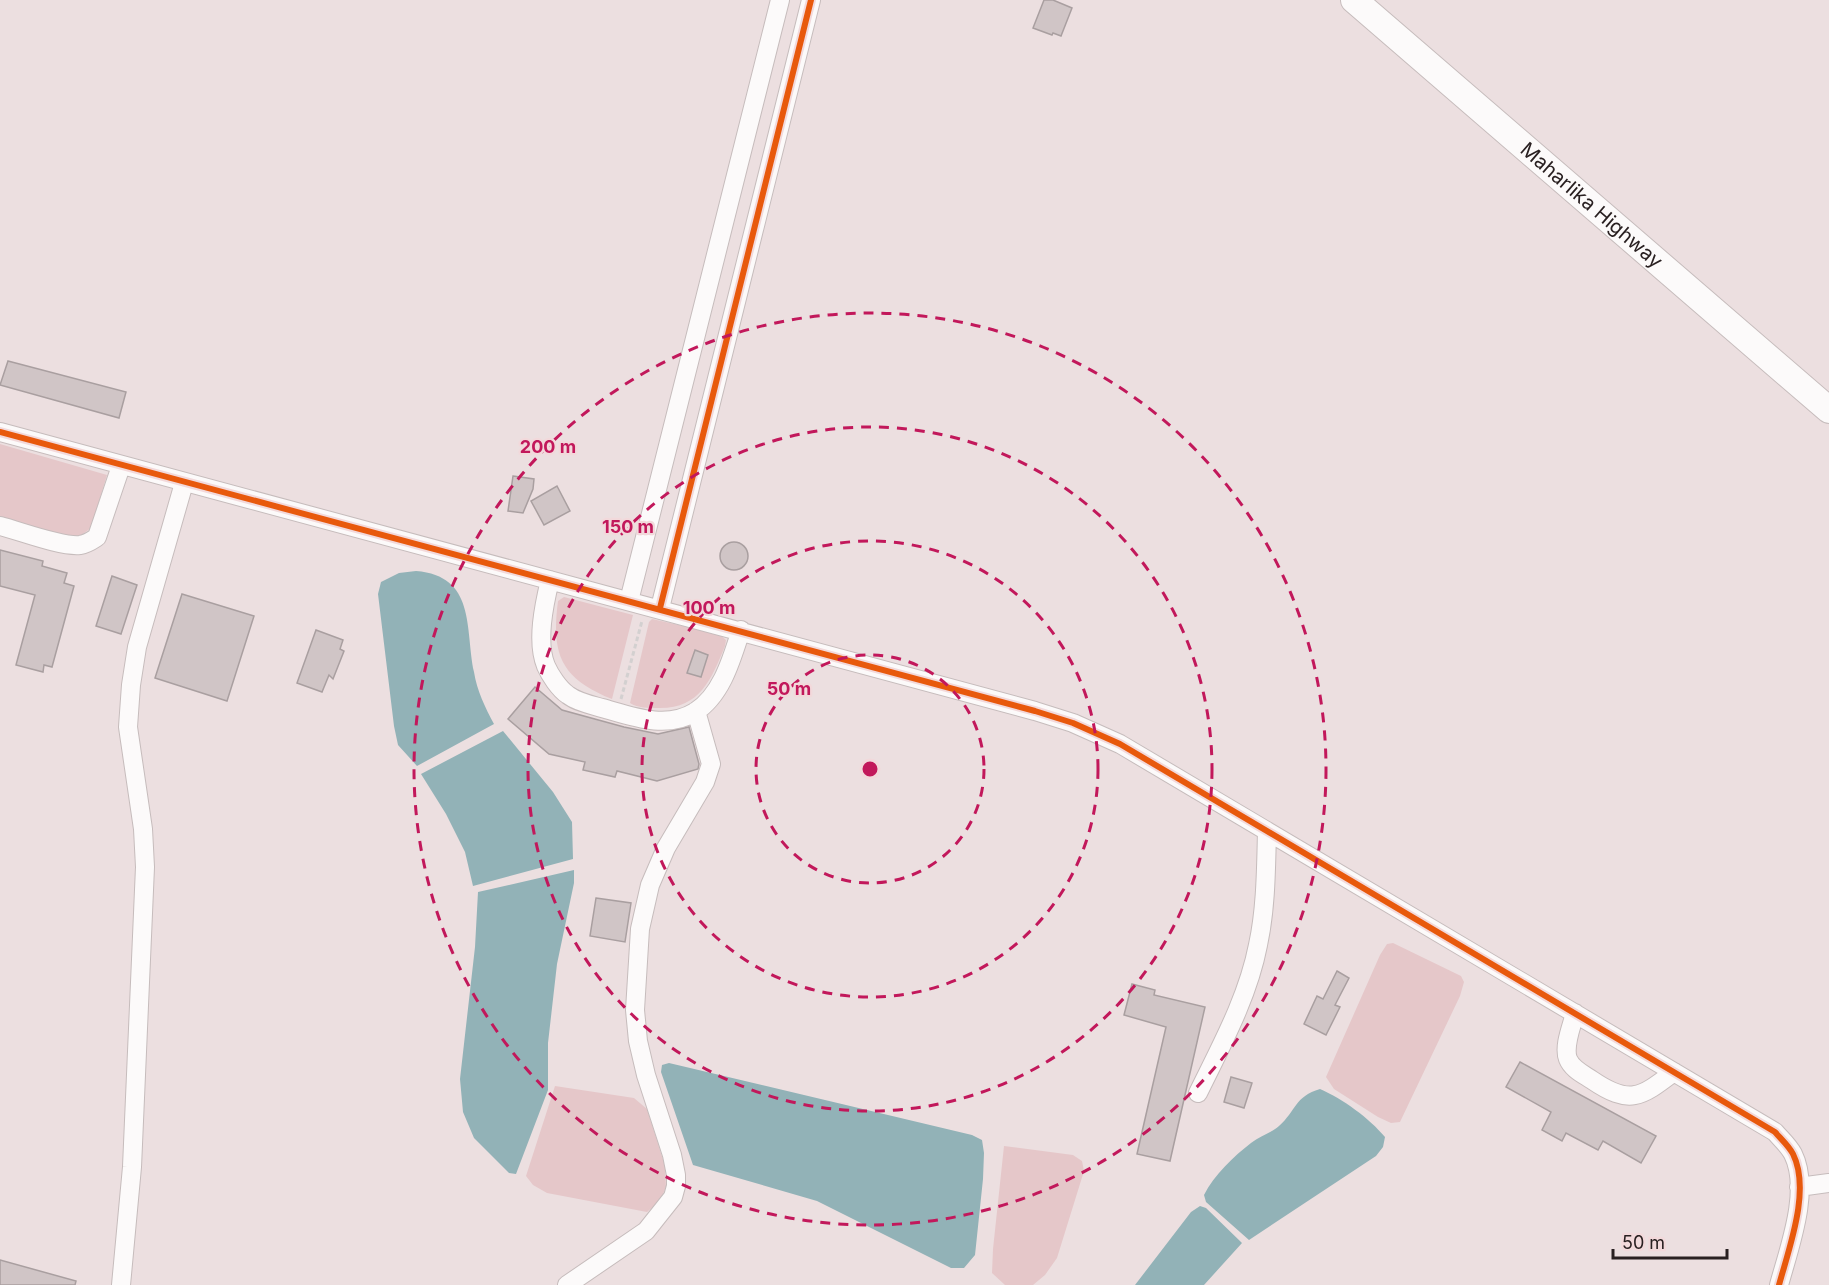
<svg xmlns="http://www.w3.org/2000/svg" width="1829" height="1285" font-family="Inter,sans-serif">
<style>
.green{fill:#e5c7c9}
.water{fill:#92b2b7}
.building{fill:#d0c5c6;stroke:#a99fa0;stroke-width:1.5}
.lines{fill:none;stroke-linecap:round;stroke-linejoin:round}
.minor-casing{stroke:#c6bcbc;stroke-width:20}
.highway-casing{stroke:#c6bcbc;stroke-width:28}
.path{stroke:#d3d0d0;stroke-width:3;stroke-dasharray:4.5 3;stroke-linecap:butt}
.minor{stroke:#fcfafa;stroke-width:18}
.highway{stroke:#fcfafa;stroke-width:26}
.cycleway-casing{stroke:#f2d9db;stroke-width:10}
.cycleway{stroke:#e8590c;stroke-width:6}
.ring{fill:none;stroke:#c2185b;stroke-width:3;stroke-dasharray:10 8}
.labels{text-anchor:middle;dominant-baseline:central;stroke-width:4.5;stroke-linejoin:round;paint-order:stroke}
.street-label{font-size:20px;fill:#292021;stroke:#f2d9db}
.centre{fill:#c2185b;stroke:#f2d9db;stroke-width:3}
.ring-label{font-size:18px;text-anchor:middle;font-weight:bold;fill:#c2185b;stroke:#f2d9db;stroke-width:4.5;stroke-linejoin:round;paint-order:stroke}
</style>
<rect width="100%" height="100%" fill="#ecdfe0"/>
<path class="green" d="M0 444 107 475 91 528 80 536 69 538 0 519Z
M564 597 633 615 612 699C561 678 551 655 558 601Z
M652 619 719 634 726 640 725 646C711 680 700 709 658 708 648 708 638 708 630 703L649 622Z
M1393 943 1461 976 1464 982 1460 996 1400 1122 1391 1123 1378 1117 1334 1089 1326 1077 1380 955 1387 944Z
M555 1086 634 1098 647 1109 665 1166 666 1187 660 1201 647 1212 547 1193 533 1185 526 1176Z
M1004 1146 1073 1155 1082 1161 1084 1171 1057 1258 1045 1275 1033 1285H1005L992 1273 993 1249Z"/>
<path class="water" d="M416 571C476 576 465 628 474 672 477 691 485 707 494 724L417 766 398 745 394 726 378 594 381 582 399 573Z
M503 731 553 792 572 822 573 859 473 886 465 852 446 814 421 774Z
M574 870V883L557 964 548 1043V1090L516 1174 509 1173 474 1138 463 1112 460 1079 475 947 478 892Z
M669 1063 972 1135 982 1140 984 1153 983 1179 975 1255 964 1268H951L817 1201 693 1165 661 1072 662 1065Z
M1320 1089C1343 1099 1369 1118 1385 1137L1383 1147 1376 1156 1249 1240 1206 1202 1204 1195C1214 1175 1234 1156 1251 1143 1260 1136 1271 1133 1279 1126 1296 1111 1295 1096 1320 1089Z
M1200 1206 1206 1208 1242 1243 1204 1285H1135L1191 1212Z"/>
<path class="building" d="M1044 0H1053L1072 8 1061 36 1053 33 1052 35 1033 28Z
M8 361 126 392 119 418 0 385Z
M513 476 534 479 533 489 523 513 508 511Z
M557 486 570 511 544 525 531 501Z
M720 556a14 14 0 1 1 28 0a14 14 0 1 1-28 0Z
M0 550 43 561 42 566 67 573 64 583 74 586 52 667 44 665 43 672 16 665 35 595 0 586Z
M112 576 137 585 121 634 96 626Z
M182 594 254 616 227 701 155 678Z
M316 630 343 640 340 649 344 651 333 679 329 675 322 692 297 683Z
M695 650 708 655 701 677 687 673Z
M535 687 562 710 624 727 658 734 689 727 699 764 698 769 657 781 617 771 615 777 583 770 585 762 549 754 508 719Z
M596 898 631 903 625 942 590 936Z
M1337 971 1349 978 1335 1005 1340 1007 1326 1035 1304 1024 1317 996 1323 999Z
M1132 984 1155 990 1154 995 1205 1007 1170 1161 1137 1154 1166 1027 1124 1015Z
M1520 1062 1656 1136 1641 1163 1603 1141 1598 1150 1566 1133 1562 1141 1542 1130 1551 1112 1506 1087Z
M1231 1077 1252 1083 1244 1108 1224 1102Z
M0 1260 76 1281 75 1285H0Z"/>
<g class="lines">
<defs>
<path id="minor" d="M0 432 1035 711 1073 723 1120 744 1775 1132C1781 1139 1789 1146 1793 1154 1811 1190 1789 1248 1779 1285
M0 526C20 531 61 547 80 545 87 544 91 541 97 537L121 466
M550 580C544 605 536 642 546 666 550 675 559 689 568 695 577 702 591 705 602 708 631 716 666 730 695 712 722 695 732 658 741 630
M629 601 780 0
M660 608 811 0
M1575 1013C1572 1026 1563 1046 1568 1059 1572 1069 1583 1074 1592 1080 1630 1106 1641 1097 1674 1072
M1198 1093C1221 1046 1248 997 1258 945 1266 908 1266 869 1267 831
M1799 1187 1829 1183
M121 1285 132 1167 145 867 143 829 128 727 131 685 137 647 184 483
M567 1285 646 1231 673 1197 676 1186V1175L672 1155 646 1075 638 1041 635 1010 640 929 650 885 666 848 705 782 711 764 696 711"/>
<g id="highway">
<path id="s1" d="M1354 0 1829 410"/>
</g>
</defs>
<use href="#minor" class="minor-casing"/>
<use href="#highway" class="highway-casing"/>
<path class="path" d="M621 699 642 621"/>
<use href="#minor" class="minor"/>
<use href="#highway" class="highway"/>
<defs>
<path id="cycleway" d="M0 432 1035 711 1073 723 1120 744 1775 1132C1781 1139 1789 1146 1793 1154 1811 1190 1789 1248 1779 1285
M660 608 811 0"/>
</defs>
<use href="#cycleway" class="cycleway-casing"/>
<use href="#cycleway" class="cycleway"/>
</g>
<g class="ring">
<circle cx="870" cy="769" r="114"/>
<circle cx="870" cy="769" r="228"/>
<circle cx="870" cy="769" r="342"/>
<circle cx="870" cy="769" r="456"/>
</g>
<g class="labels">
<g class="street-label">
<text stroke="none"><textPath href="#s1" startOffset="314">Maharlika Highway</textPath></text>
</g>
</g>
<circle cx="870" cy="769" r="9" class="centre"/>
<g class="ring-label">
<text x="548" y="453">200 m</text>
<text x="628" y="533">150 m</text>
<text x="709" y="614">100 m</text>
<text x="789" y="695">50 m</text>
</g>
<path d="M1613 1249v9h114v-9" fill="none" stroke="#292021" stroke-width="3"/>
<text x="1622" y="1249" font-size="18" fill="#292021" stroke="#f2d9db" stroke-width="4.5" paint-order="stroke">50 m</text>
</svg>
